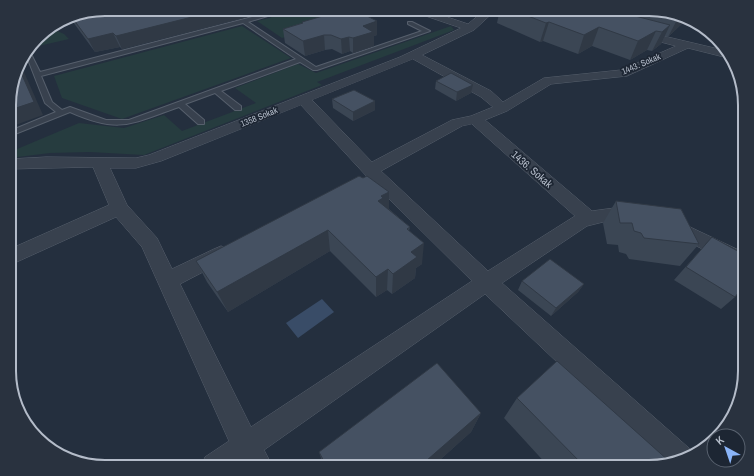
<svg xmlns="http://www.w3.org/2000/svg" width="754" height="476" font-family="'Archivo Narrow',sans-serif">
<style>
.green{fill:#263c3f}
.water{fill:#394c67}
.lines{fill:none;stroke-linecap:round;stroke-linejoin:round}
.lane-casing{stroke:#565f6c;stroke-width:2}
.street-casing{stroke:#565f6c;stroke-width:1}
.lane{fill:#38414e;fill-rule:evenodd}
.street{fill:#38414e;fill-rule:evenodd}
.wall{fill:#3b4654}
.shaded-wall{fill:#303945}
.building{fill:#455162;stroke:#303945}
.labels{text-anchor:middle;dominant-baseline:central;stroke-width:3.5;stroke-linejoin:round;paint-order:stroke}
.far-street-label{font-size:9px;fill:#b4bcc9;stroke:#1d2633}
.street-label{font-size:11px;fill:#b4bcc9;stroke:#1d2633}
.rim{fill:none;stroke:#b4bcc9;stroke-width:2}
</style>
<rect width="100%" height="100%" fill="#242f3e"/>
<path class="green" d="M269 9H408L414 11 384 17 372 13 282 38 257 21 270 18 275 14Z
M242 26 291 58 122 119 62 98 54 76Z
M451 26 454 30 317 82 322 85 144 155 90 152 50 153 10 158V152L79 123 124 128 164 115 182 131 256 103 235 88 298 64 316 73Z
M53 29 64 34 69 39 30 48 41 33Z"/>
<path class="water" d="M322 299 334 312 298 338 286 323Z"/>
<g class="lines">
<defs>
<path id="lane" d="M258 9H264L271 15 248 22 316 67 422 31 408 24V22H412L430 31 317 70H313L300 62 221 91 241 106V110H235L215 93 185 104 204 120V124H198L179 107C130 124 120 134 70 112L10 136V131L56 112 45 103 27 57 28 56H32L40 72 264 14ZM243 23 296 59 129 120H106L70 107 62 110 52 102 41 76Z"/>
<path id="street" d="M409 9H423L468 24 486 9H497L474 30 422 55 491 91 503 102 544 78 621 70 676 46 634 35 633 33 638 30 727 51 732 57V59L688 48 627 76 551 84 507 111 485 120 592 211 614 208 640 211 643 216 640 221 634 222 607 221 587 226 502 283 690 449 693 455 665 464 485 294 264 450 273 467H243L242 465 240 467H201L205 457 229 441 142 247 116 217 10 265V249L109 205 93 167 10 169V159L46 157 136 158 149 155 400 57 461 28 411 11ZM413 59 481 97 493 107 471 116 452 120 372 162 312 100ZM301 105 370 180 472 281 251 427 180 284 228 259 231 254 228 249 221 246 214 249 172 269 157 238 127 205 110 168H136L161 161ZM472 124 575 216 488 271 381 171 462 126Z
M671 218 745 253V270L664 230 662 225 664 220Z"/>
</defs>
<use href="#lane" class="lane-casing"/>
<use href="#street" class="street-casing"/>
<use href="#lane" class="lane"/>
<use href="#street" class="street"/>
</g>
<path class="wall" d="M105 9H254L255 15 122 49 120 47 95 52 73 22 70 16Z
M500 9H649L686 20 668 37 665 36 661 44 652 51 647 50 630 60 592 46 578 54 543 41 540 42 497 23Z
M302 22 377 35 374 36V46L353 53 350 51 342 54 332 49 325 50 305 56 285 43 283 29 302 23Z
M436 81 473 85 471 93 456 101 435 89Z
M332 99 375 101V110L353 121 333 108Z
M363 178 389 192V209L410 227 409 231 422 264 416 268 415 278 392 294 387 290 376 297 330 251 228 312 207 282 196 261Z
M616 201 699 244 680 266 629 259 626 254 619 252 618 245 607 244 603 223Z
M712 237 735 297 721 309 674 280Z
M522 281 584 284 578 292 551 316 518 290Z
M517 398 655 467H549L504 418Z
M481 413 471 432 432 467H324L319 452Z"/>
<path class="shaded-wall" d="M224 9H254L255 15 122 49 116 36Z
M678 18 686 20 668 37Z
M377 21V35L374 36V46L353 53V38L363 26Z
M549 22 543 41 540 42 546 23Z
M670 25 661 44 652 51 662 32Z
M599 27 592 46 578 54 584 35Z
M656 31 647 50 630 60 638 41Z
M113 33 120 47 95 52 88 39Z
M324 35 325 50 305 56 303 41Z
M349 37 350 51 342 54 341 39Z
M18 64 24 72 43 115 10 127V110Z
M473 85 471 93 456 101 457 92Z
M375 101V110L353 121V112Z
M389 192V213L378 201 381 196Z
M328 230 330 251 228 312 217 292Z
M424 243 422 264 416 268 415 278 392 294 393 274 411 252Z
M388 269 387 290 376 297V277Z
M584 284 578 292 551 316 556 308Z
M481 413 471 432 432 467H419Z"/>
<path class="building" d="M105 9H224L116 36 113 33 88 39 71 16Z
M347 9H353L377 21 363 26 373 32 353 38 349 37 341 39 331 35H324L303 41 283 29 303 23 302 22Z
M510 9H608L670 25 662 32 656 31 638 41 599 27 584 35 549 22 546 23Z
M642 9H649L678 18Z
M18 66 34 102 10 110V93Z
M451 73 473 85 457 92 436 81Z
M354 90 375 101 353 112 332 99Z
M359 176 363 178 367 176 389 192 381 196 383 198 378 201 410 227 407 229 424 243 411 252 417 257 393 274 388 269 376 277 328 230 217 292 196 261Z
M616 201 681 209 699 244 644 238 641 233 634 231 632 223H620Z
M712 237 745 255V284L735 297 686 267Z
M550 259 584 284 556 308 522 281Z
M557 361 670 462 655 467H585L517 398Z
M437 363 481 413 419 467H327L319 452Z"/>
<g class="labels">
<g class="far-street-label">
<text transform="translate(641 64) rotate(-23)">1443. Sokak</text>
<text transform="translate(259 117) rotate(-22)">1358 Sokak</text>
</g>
<g class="street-label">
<text transform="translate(532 169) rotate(41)">1436. Sokak</text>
</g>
</g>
<path d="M0 0H754V476H0ZM105 16H649A89 89 0 0 1 738 105V371A89 89 0 0 1 649 460H105A89 89 0 0 1 16 371V105A89 89 0 0 1 105 16Z" fill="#29323f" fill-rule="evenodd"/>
<path class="rim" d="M105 16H649A89 89 0 0 1 738 105V371A89 89 0 0 1 649 460H105A89 89 0 0 1 16 371V105A89 89 0 0 1 105 16Z"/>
<g transform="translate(726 448) rotate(320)"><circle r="19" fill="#1d2633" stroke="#59626f"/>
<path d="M0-3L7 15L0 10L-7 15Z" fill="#8ab4f8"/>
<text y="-6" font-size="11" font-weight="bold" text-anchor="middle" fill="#b4bcc9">K</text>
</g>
</svg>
